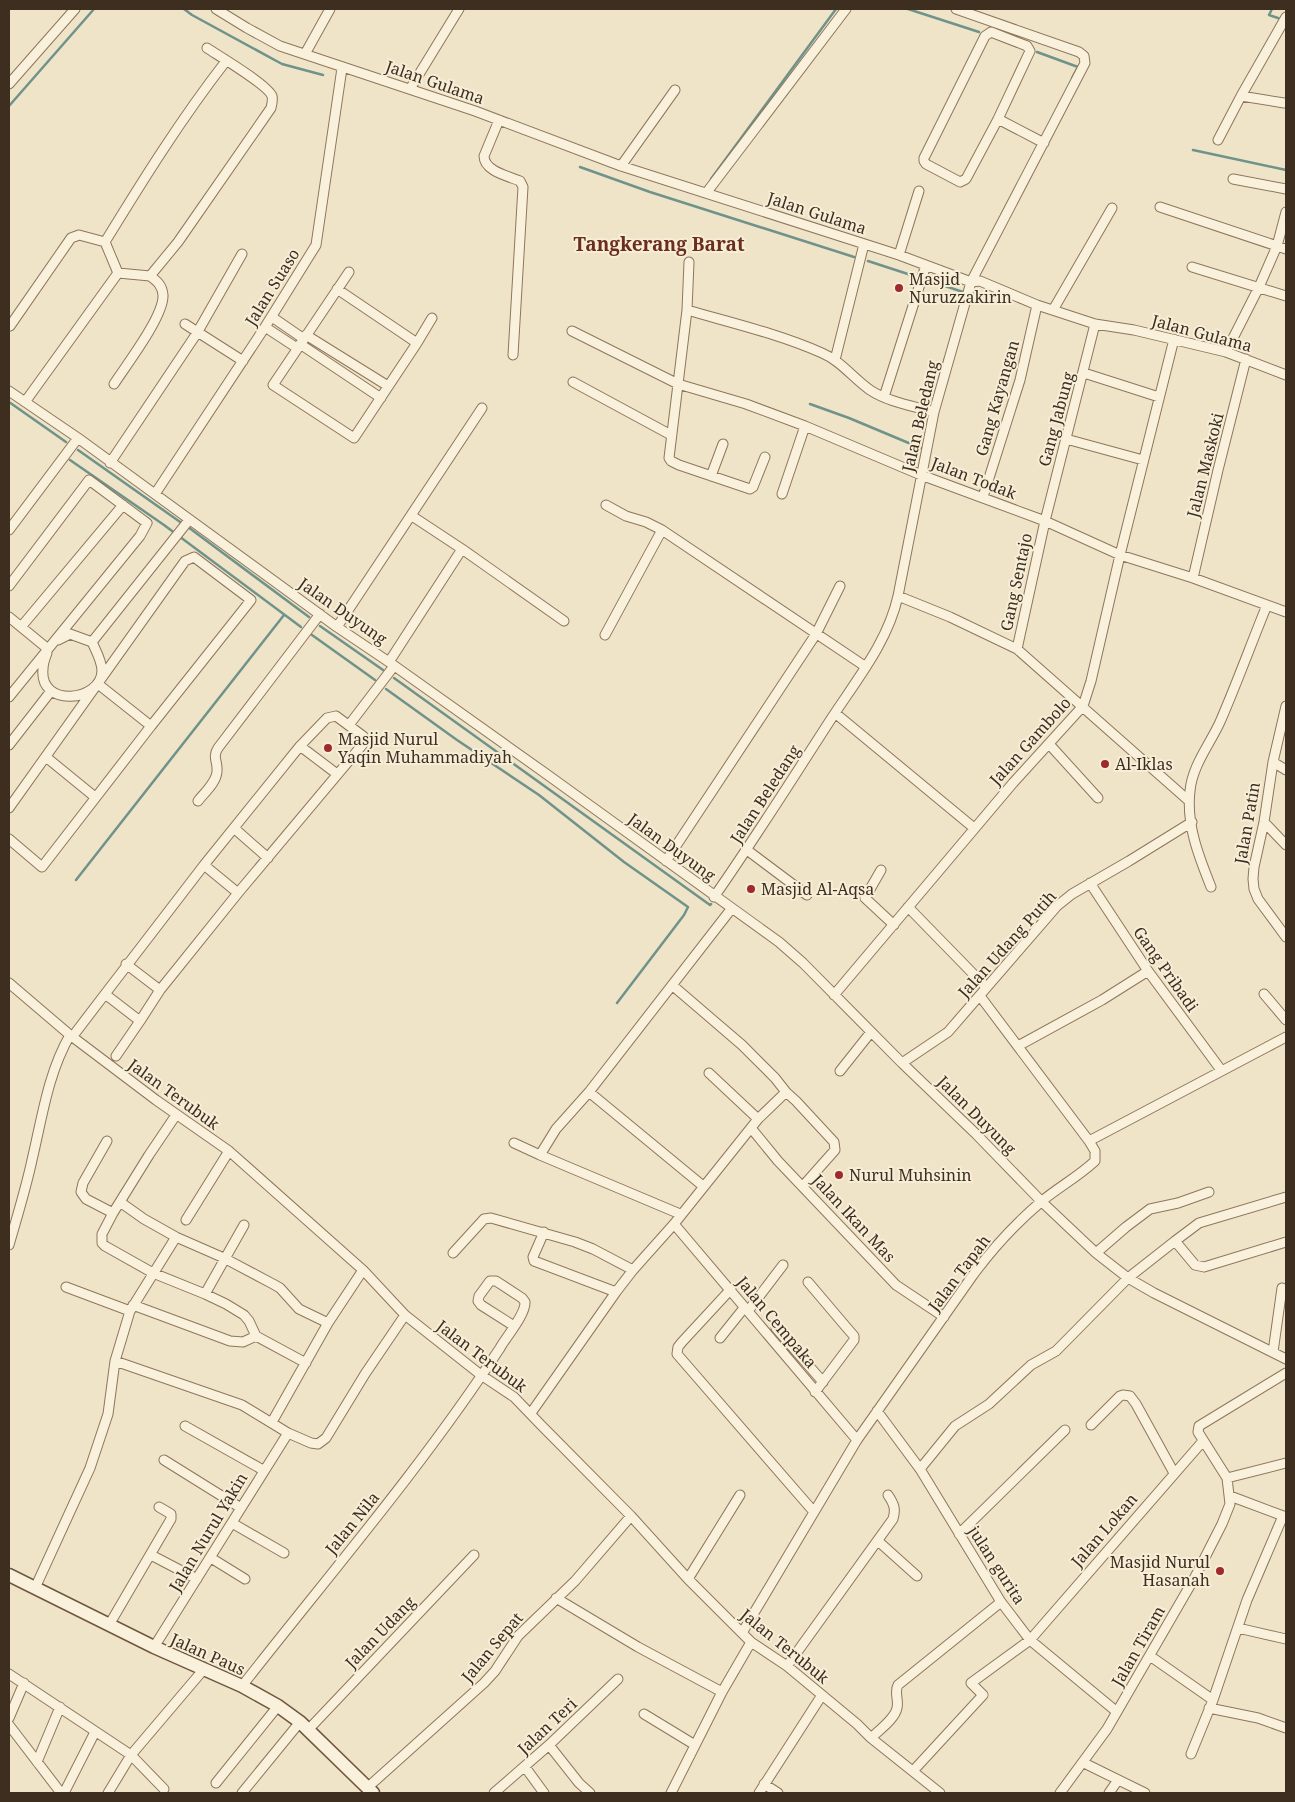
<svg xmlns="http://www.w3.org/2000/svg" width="1295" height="1802" font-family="'Noto Serif',serif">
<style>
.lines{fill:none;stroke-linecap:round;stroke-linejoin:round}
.stream{stroke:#6f938a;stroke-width:2.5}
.minor-casing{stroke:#8d765c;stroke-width:11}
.secondary-casing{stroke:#6f573f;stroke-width:15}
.minor{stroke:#faf1dc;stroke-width:9}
.secondary{stroke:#faf1dc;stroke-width:12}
.poi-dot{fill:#9e2a2b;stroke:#f7eed8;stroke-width:2}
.labels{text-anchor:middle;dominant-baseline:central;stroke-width:4;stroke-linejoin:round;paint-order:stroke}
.street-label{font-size:16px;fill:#3d2e20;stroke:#f7eed8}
.poi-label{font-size:16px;fill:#3d2e20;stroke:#f7eed8;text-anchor:start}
.quarter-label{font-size:19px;font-weight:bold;fill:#6b2e1e;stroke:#f7eed8}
</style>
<rect width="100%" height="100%" fill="#f0e4c8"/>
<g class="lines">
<path class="stream" d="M184 9 192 15 282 64 323 75
M908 9 979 32
M1272 9 1269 15 1278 18
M1037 52 1078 67 1072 78
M9 106 94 9
M1193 150 1286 170
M580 167 650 192 854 257
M711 179 836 9
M868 261 914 276
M927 280 966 293
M939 379 945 358
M9 402 66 442
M810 404 849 418 923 449
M78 450 183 524
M70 460 164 525 301 627
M188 527 309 617
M320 626 383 670
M312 635 375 680
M394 678 710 905 711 904
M386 689 457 740 539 795 624 862 688 907 684 915 617 1003
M76 880 284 615"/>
<defs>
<path id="minor" d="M216 9 247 28 280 46 475 111 621 166 899 255 971 282 980 281 1037 305 1095 324 1134 330 1226 352 1286 375
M991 32 1027 46 1030 51 998 119 966 179 960 182 926 164 924 161V158L985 36Z
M305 54 330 9
M9 84 75 9
M410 89 459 9
M1284 103 1241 96 1286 17
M998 119 1044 143
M499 120 484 156C484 171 508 176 520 181L523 187 513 355
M1218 140 1241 96
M621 166 675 90
M1233 179 1286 189
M707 192 846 9
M1160 207 1286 249
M899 255 919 191
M689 262 687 310C732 323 779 334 822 353 841 361 853 378 870 390 888 402 913 406 934 412
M1192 267 1286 296
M118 273 105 242C143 180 181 119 226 61
M337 289 417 343 432 318
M687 310 669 458 671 461 679 465 750 489 753 487 765 457
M1053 310 1112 208
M272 317 304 339 273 385 354 438 417 343
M185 324 243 361
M10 326 71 238 79 235 105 242
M265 327 297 348
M572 331 678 384 746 404 805 426 921 475 1045 521 1120 555 1193 578 1286 612
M306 335 388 386
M304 339 349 272
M300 344 381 398
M1226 352 1259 287 1277 246 1286 212
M835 360 864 244
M1084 373 1159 397
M573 382 671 435
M114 384C127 364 164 316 163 295 162 285 157 281 150 276
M9 391 78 438 337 627 389 662 545 773 779 942 803 963 902 1063 976 1134 1042 1202 1096 1253 1128 1278 1154 1293 1286 1359
M884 397 926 265
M25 402 118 273 150 276 178 242 271 108C272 104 273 100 272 96 268 85 219 56 207 48
M1066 439 1143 460
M110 463 197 333 242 254
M711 476 723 444
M155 494 265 327 316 245 342 68
M782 494 805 426
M983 497 1020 380 1037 305
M606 505 626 516 646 522 662 530 866 667
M9 530 78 438
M462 549 564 621
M1193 578 1218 470 1246 359
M9 586 89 480 147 523 140 536 9 697
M898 596 950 617 1017 649 1189 801
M9 617 48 649
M21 627 123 505
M337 627 482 408
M605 635 662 530
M58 640 70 634 92 642
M1017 649 1045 521 1095 324
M47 653C45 658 43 664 43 669 39 708 101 702 102 671 102 661 96 651 92 642L189 520
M389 662 462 549 412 516
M1286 706 1273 762 1264 822 1254 867 1253 879 1254 889 1258 899 1286 937
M835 713 974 828
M349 725 394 666
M1049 744 1098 798
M9 745 51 691
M300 746 337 774
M46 757 95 797
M1273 762 1286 770
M198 801C204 793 217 782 217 771 218 762 212 757 218 748L320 614
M9 808 185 561 194 557 251 600 151 726 98 684
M1264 822 1286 845
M235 829 268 858
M9 839 42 867 151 726
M747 850 807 895
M666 861 816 634 840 586
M204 865 238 893
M881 870 865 898 894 925
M1090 883 1148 971 1221 1070
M1211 887C1199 857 1186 825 1190 791 1192 766 1210 744 1220 722 1237 683 1251 644 1267 605
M714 897C756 837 794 776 833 716 858 678 888 641 898 596L934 412 971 282 1085 63 1084 56 1079 52 956 9
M908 907 986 987
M126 964 160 990
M9 983 70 1035 156 1100 229 1151 363 1270 405 1315 481 1375 514 1397 541 1425 631 1516 688 1579 751 1642 787 1666 857 1724 871 1738 940 1793
M672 985 742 1045 775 1078 786 1092
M105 994 204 865 300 746 327 718 336 716 363 736 365 739 363 744 238 893 160 990 140 1021
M1264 994 1286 1020
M834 995 1013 783 1083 706 1091 681 1120 555 1174 339
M980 996 1089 1141
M76 1032 105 994 140 1021 116 1056
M1018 1046 1102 1000 1148 971
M902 1063 948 1032 1057 906 1072 894 1129 861 1192 822
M840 1071 871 1032
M709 1073 758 1119
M589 1092 703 1186
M176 1115 149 1155 113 1213 102 1234V1243L105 1246 153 1273 205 1294 244 1225
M751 1128 778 1161 896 1285 944 1317
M107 1141 83 1183 81 1192 86 1199 113 1213
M514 1143 540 1155 556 1129 589 1092 732 908
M540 1155 680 1214
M120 1202 144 1219 176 1237 224 1258 273 1284 280 1288 299 1309 328 1323
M186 1220 229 1151
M674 1224 857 1440
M544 1232 533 1257 534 1261 616 1292
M1175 1241 1195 1265 1204 1267 1286 1242
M9 1245C17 1217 26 1188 32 1160 42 1118 48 1073 70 1035
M453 1253 484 1219 491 1218 575 1242 593 1249 633 1270
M1096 1253 1126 1227 1150 1209 1178 1203 1209 1192
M808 1282 847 1328 854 1336V1340L815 1392
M66 1287 130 1311
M731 1289 682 1342 678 1347 677 1354 814 1512
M205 1294 226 1304 244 1315 249 1321 256 1336 306 1363
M133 1305 230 1341 243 1342 256 1336
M748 1311 783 1265
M776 1328 823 1382
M720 1338 744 1308
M1273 1352 1282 1288
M115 1361 242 1405 288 1433 311 1443 318 1444 326 1438 365 1374 405 1315
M877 1411 920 1469 1001 1602 1030 1640 1117 1712
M531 1413 616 1292 633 1270 674 1224 758 1119 786 1092 796 1101 834 1142 835 1150 803 1186
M272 1422 328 1323 363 1270
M1091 1425 1120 1396 1123 1395 1130 1396 1136 1404 1174 1473
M185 1426 263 1470
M164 1460 241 1508
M920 1469 955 1426 989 1404 1031 1365 1056 1351 1128 1278 1175 1241 1199 1223 1286 1197
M1227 1478 1198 1432 1199 1426 1286 1373
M1230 1496 1286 1517
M232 1523 284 1553
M959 1534 1065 1430
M878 1541 917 1576
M151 1555 197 1579
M211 1558 245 1579
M688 1579 740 1495
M35 1588 90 1468 108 1414 115 1361 130 1311 176 1237
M556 1598 638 1647 722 1692
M109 1625 171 1519V1514L159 1507
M1238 1628 1286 1639
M742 1633 857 1440 973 1275C993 1248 1016 1223 1042 1201 1059 1187 1079 1176 1095 1161V1151L1089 1141 1286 1037
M154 1647 288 1433
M1150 1656 1213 1700
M787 1666 893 1519C896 1509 894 1504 888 1495
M9 1674 131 1755 164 1789
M242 1686C329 1575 422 1467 500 1348 506 1337 526 1314 525 1302L522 1298 496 1281H490L479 1296 478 1301 481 1305 514 1326
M1209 1708 1258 1718 1286 1728
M644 1714 695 1745
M9 1718 24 1683
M9 1725 61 1793
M308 1730 474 1555
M871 1738C879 1730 895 1719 897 1708 899 1700 894 1692 898 1685L1001 1602
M549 1745 579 1783 590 1793
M1191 1754 1213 1700 1247 1600 1283 1516
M37 1762 60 1707
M1084 1763 1145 1793
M525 1767 544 1793
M913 1771 983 1695 971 1683 1030 1640 1203 1441
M216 1783 278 1706
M764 1784 778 1793
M367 1788 484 1683 495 1671 518 1636 575 1581 631 1516
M64 1793 95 1732
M108 1793 131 1755 204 1669
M242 1793 300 1722
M494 1793 549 1745 618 1679
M671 1793 722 1692 751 1642
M759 1793 822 1695
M1060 1793 1107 1729 1195 1577 1222 1524 1230 1504 1227 1478 1286 1463
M1109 1793 1118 1780"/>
<path id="secondary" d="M9 1575 154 1647 242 1686 278 1706 300 1722 373 1793"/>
</defs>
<use href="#minor" class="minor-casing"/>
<use href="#secondary" class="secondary-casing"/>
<use href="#minor" class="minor"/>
<use href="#secondary" class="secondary"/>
</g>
<g class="poi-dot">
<circle cx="899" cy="288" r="5"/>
<circle cx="328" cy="748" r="5"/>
<circle cx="1105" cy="764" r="5"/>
<circle cx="751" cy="889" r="5"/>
<circle cx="839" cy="1175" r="5"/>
<circle cx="1220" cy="1571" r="5"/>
</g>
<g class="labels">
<g class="street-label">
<text transform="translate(435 82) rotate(19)">Jalan Gulama</text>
<text transform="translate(817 213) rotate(18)">Jalan Gulama</text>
<text transform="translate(272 287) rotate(-58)">Jalan Suaso</text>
<text transform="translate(1202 333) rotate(15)">Jalan Gulama</text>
<text transform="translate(997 398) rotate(-74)">Gang Kayangan</text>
<text transform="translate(920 416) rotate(-77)">Jalan Beledang</text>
<text transform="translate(1056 419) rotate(-75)">Gang Jabung</text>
<text transform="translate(1205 465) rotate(-76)">Jalan Maskoki</text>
<text transform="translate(974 478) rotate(21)">Jalan Todak</text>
<text transform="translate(1016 582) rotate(-78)">Gang Sentajo</text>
<text transform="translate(343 611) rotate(35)">Jalan Duyung</text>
<text transform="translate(1030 741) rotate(-48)">Jalan Gambolo</text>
<text transform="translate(765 794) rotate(-57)">Jalan Beledang</text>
<text transform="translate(1247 823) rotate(-80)">Jalan Patin</text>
<text transform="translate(672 847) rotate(36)">Jalan Duyung</text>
<text transform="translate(1007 944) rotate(-48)">Jalan Udang Putih</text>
<text transform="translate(1166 969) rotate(55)">Gang Pribadi</text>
<text transform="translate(174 1094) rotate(36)">Jalan Terubuk</text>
<text transform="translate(977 1115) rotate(45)">Jalan Duyung</text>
<text transform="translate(854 1218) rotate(47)">Jalan Ikan Mas</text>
<text transform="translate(959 1273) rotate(-53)">Jalan Tapah</text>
<text transform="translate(777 1322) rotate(50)">Jalan Cempaka</text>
<text transform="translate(482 1356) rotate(37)">Jalan Terubuk</text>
<text transform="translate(352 1523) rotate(-51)">Jalan Nila</text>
<text transform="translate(1104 1530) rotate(-49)">Jalan Lokan</text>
<text transform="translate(208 1532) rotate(-59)">Jalan Nurul Yakin</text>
<text transform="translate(997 1565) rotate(57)">julan gurita</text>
<text transform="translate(380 1632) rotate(-46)">Jalan Udang</text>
<text transform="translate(785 1646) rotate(39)">Jalan Terubuk</text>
<text transform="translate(1138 1646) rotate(-60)">Jalan Tiram</text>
<text transform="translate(492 1647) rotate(-50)">Jalan Sepat</text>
<text transform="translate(208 1654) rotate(24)">Jalan Paus</text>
<text transform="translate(547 1726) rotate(-43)">Jalan Teri</text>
</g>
<g class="poi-label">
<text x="909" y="279">Masjid<tspan x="909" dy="18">Nuruzzakirin</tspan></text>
<text x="338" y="739">Masjid Nurul<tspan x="338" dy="18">Yaqin Muhammadiyah</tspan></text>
<text x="1115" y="764">Al-Iklas</text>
<text x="761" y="889">Masjid Al-Aqsa</text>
<text x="849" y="1175">Nurul Muhsinin</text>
<text x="1210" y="1562" text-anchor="end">Masjid Nurul<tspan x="1210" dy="18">Hasanah</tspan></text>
</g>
<g class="quarter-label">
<text x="659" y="244">Tangkerang Barat</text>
</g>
</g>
<rect width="1295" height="1802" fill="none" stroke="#3d2e20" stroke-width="20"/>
</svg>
